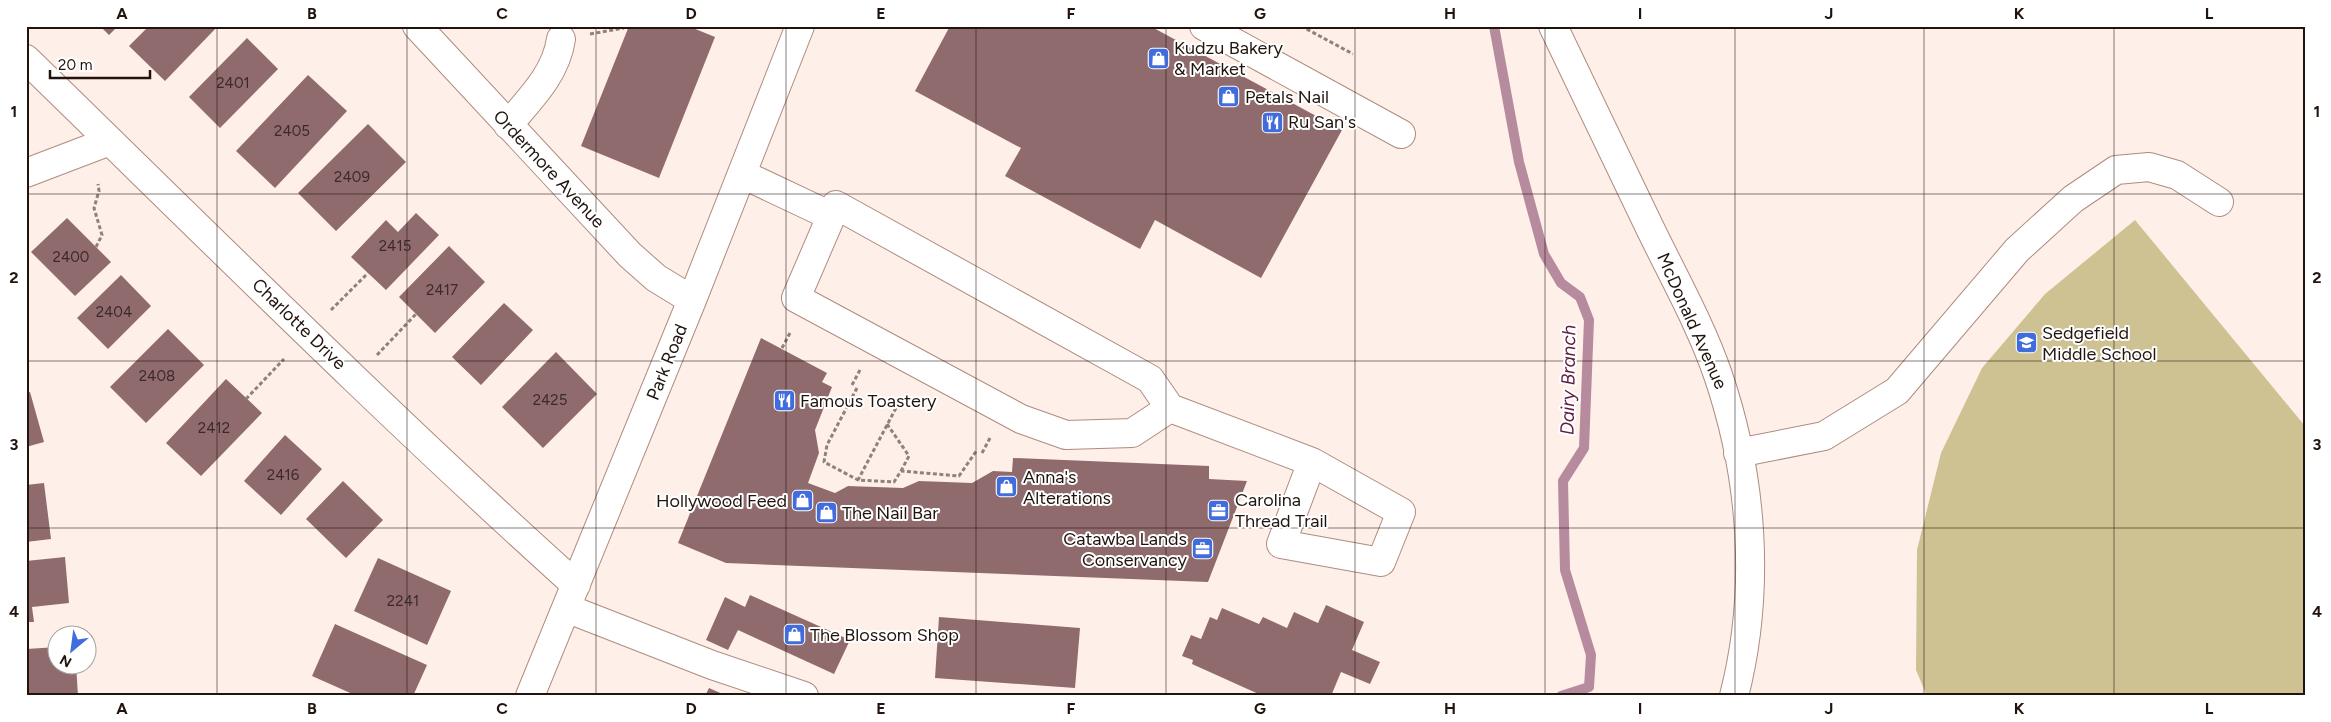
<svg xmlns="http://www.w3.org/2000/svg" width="2331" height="722" font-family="Figtree,sans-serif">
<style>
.green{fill:#cec292}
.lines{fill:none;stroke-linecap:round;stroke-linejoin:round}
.stream{stroke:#b68b9e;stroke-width:10}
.building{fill:#906b6e}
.minor-casing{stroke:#af8c7f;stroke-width:30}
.path{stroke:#90817c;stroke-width:3;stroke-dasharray:4 2.5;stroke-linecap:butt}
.minor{stroke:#fff;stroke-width:28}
.grid{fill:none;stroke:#21140f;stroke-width:1;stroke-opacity:0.55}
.labels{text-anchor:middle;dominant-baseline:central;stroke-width:4;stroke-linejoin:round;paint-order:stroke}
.number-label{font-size:15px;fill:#3d2a27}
.poi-label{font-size:18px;fill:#21140f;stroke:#fff;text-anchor:start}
.street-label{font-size:18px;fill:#21140f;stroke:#fff}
.water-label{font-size:19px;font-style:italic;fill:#5d1d43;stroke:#fff}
.neatline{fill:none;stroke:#21140f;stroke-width:2}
.grid-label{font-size:16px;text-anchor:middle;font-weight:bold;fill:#21140f}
</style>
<rect width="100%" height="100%" fill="#ffefe9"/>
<path class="green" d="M2135 220 2305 426V696H1927L1916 670 1917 550 1941 453 1982 368 2045 294Z"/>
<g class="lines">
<path class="stream" d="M1494 26 1519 162 1544 254 1561 283 1580 297 1589 320 1584 448 1563 481 1565 570 1591 655 1589 687 1561 696"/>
</g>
<path class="building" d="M100 26H118L109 35Z
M149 26H218L165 81 129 46Z
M629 26H688L715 37 659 178 581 146Z
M950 26H1150L1342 130 1261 278 1155 220 1140 249 1005 176 1021 148 915 91Z
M247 38 278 69 220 128 189 97Z
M308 75 347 111 275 188 236 151Z
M368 124 406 162 336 231 298 193Z
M416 213 439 235 386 290 351 257 386 220 398 232Z
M67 218 111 262 75 296 31 252Z
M449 246 485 282 435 333 399 297Z
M121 275 151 306 108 349 77 318Z
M504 303 533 330 481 385 452 357Z
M168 329 204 365 146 423 110 387Z
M761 338 827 373 822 382 832 387 815 430 819 453 808 483 835 493 848 486 903 488 919 481 972 483 993 471 1012 472 1013 458 1209 466V479L1247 481 1208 582 726 563 678 543Z
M556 352 597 394 543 448 502 407Z
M226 379 262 413 201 476 166 443Z
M30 392 44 442 26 447V393Z
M285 435 322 469 281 515 244 481Z
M343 481 383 520 346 558 306 519Z
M44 483 51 539 26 542V485Z
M65 557 69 603 32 607 34 622H26V561Z
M378 558 451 591 427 645 354 611Z
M750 595 850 640 834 674 738 630 728 650 706 640 725 597 745 607Z
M1326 605 1364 622 1352 650 1380 662 1370 684 1341 672 1331 696H1263L1192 664 1193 660 1182 656 1191 635 1201 639 1210 617 1217 620 1222 608 1259 624 1263 617 1287 628 1294 612 1318 623Z
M939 617 1080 628 1075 688 935 678Z
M335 624 427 665 413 696H357L312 676Z
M58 647V664H76L78 696H26V649Z
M709 688 727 696H705Z"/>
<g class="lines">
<defs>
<path id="minor" d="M417 26 630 255 656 278 692 300
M1204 26 1401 134
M1553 26C1585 92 1616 158 1648 224 1672 274 1700 323 1718 375 1753 478 1761 591 1734 696
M26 59C208 236 388 416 576 585
M508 125C530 99 556 74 561 39
M26 173 110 141
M742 174 831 216
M1170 408 1150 379 836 205 796 298 1021 419 1066 435 1132 433 1170 408 1312 462 1401 512 1381 562 1281 544 1312 462
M1738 453 1824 436 1897 391 2017 250 2073 199 2116 170 2149 167 2177 175 2219 202
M566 608 712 665 804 696
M530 696 692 300 800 26"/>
</defs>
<use href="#minor" class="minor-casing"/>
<path class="path" d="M1301 26 1353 54
M590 34 624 28
M96 247 102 235 94 208 99 191 98 184
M331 310 368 273
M782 348 791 331
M377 355 416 314
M852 385 861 368
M857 388 827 445 824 462 858 480
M246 399 284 359
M896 408 858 480 894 482 901 471 959 476 977 450
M887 424 909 456 901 471
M982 453 990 438"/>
<use href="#minor" class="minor"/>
</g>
<path class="grid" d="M217 26V696M407 26V696M596 26V696M786 26V696M976 26V696M1166 26V696M1355 26V696M1545 26V696M1735 26V696M1924 26V696M2114 26V696M26 194H2305M26 361H2305M26 528H2305"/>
<defs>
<symbol id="shop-square" viewBox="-11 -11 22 22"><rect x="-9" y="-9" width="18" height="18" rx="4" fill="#406cdd" stroke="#fff"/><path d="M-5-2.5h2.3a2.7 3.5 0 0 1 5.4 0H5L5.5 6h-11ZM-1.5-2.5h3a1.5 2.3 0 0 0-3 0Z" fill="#fff"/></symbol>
<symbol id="restaurant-square" viewBox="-11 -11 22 22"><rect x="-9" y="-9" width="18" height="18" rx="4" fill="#406cdd" stroke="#fff"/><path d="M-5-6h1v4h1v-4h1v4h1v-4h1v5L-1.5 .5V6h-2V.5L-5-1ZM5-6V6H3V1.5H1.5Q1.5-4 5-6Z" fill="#fff"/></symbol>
<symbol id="school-square" viewBox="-11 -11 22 22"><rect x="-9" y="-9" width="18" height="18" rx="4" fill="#406cdd" stroke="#fff"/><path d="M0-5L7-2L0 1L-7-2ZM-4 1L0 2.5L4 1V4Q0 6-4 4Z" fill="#fff"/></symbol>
<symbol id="office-square" viewBox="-11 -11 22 22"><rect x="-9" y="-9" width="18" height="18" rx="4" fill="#406cdd" stroke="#fff"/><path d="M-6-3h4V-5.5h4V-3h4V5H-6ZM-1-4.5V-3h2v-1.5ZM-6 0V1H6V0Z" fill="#fff"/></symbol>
</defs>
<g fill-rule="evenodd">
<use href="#shop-square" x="1146" y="46" width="25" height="25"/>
<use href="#shop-square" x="1216" y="84" width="25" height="25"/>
<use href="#restaurant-square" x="1260" y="110" width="25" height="25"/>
<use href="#school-square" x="2014" y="330" width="25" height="25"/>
<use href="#restaurant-square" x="772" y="388" width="25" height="25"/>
<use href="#shop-square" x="994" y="474" width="25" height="25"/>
<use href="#shop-square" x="790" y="488" width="25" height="25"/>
<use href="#office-square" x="1206" y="498" width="25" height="25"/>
<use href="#shop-square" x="814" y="500" width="25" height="25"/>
<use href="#office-square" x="1190" y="536" width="25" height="25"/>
<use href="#shop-square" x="782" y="622" width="25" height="25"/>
</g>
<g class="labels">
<g class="number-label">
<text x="233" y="83">2401</text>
<text x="292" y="131">2405</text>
<text x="352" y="177">2409</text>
<text x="395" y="246">2415</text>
<text x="71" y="257">2400</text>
<text x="442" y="290">2417</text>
<text x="114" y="312">2404</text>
<text x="157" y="376">2408</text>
<text x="550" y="400">2425</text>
<text x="214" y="428">2412</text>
<text x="283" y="475">2416</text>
<text x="403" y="601">2241</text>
</g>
<g class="poi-label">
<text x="1174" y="48">Kudzu Bakery<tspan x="1174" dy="21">&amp; Market</tspan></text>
<text x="1245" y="97">Petals Nail</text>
<text x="1288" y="122">Ru San's</text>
<text x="2042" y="333">Sedgefield<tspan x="2042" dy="21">Middle School</tspan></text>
<text x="800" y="401">Famous Toastery</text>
<text x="1023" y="477">Anna's<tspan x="1023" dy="21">Alterations</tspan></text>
<text x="1235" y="500">Carolina<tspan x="1235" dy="21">Thread Trail</tspan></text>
<text x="787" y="501" text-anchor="end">Hollywood Feed</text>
<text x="842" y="513">The Nail Bar</text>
<text x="1187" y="539" text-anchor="end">Catawba Lands<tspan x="1187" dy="21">Conservancy</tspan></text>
<text x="810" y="635">The Blossom Shop</text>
</g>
<g class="street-label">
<text transform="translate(549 169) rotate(47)">Ordermore Avenue</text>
<text transform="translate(1692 321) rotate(66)">McDonald Avenue</text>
<text transform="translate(299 324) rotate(44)">Charlotte Drive</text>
<text transform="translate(667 362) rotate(-68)">Park Road</text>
</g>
<g class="water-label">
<text transform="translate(1568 380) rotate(-89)">Dairy Branch</text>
</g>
</g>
<rect width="2331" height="722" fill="none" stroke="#ffffff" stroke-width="55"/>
<g transform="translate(72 650) rotate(209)"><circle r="24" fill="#ffffff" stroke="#a6a19f"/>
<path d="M0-4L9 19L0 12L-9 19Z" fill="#406cdd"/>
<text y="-8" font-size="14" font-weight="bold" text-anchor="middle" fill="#21140f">N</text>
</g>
<path d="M50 70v8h100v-8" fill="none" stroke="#21140f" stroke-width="2.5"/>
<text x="58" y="70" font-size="15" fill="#21140f" stroke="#ffffff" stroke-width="4" paint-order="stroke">20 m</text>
<rect x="28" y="28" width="2276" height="666" class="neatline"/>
<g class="grid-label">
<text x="122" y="19">A</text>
<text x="312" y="19">B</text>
<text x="502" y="19">C</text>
<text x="691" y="19">D</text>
<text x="881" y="19">E</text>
<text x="1071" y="19">F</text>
<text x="1260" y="19">G</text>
<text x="1450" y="19">H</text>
<text x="1640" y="19">I</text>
<text x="1829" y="19">J</text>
<text x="2019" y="19">K</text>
<text x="2209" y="19">L</text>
<text x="14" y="117">1</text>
<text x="2317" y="117">1</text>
<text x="14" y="283">2</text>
<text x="2317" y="283">2</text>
<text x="14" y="450">3</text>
<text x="2317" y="450">3</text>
<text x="14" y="617">4</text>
<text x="2317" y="617">4</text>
<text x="122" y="714">A</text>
<text x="312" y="714">B</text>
<text x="502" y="714">C</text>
<text x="691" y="714">D</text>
<text x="881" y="714">E</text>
<text x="1071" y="714">F</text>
<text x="1260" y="714">G</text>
<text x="1450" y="714">H</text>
<text x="1640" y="714">I</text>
<text x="1829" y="714">J</text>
<text x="2019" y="714">K</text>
<text x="2209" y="714">L</text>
</g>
</svg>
